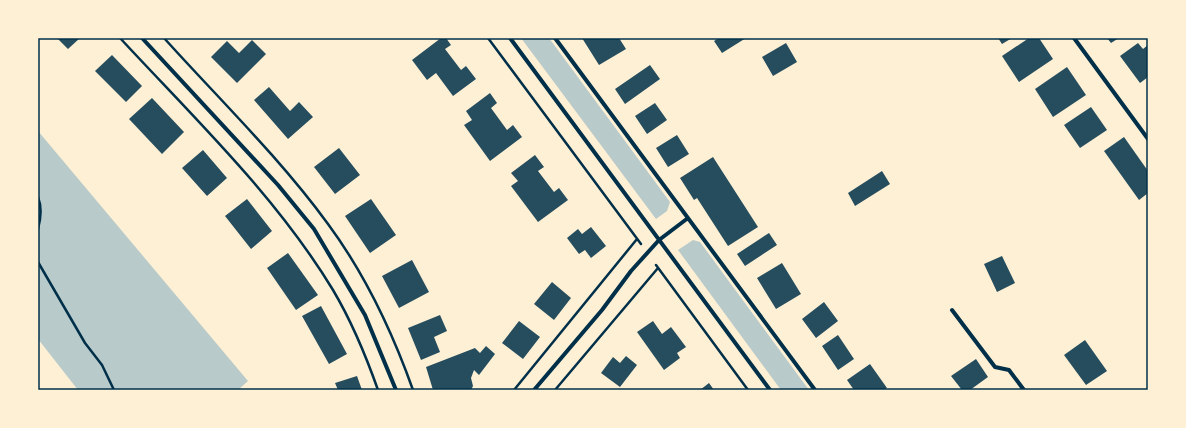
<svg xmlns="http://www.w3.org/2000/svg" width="1186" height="428" font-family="Raleway,sans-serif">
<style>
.green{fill:#b9caca}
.building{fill:#264d5e}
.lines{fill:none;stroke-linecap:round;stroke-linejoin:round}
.path{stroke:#003049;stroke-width:2.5}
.minor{stroke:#003049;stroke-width:4}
.neatline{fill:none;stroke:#003049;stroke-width:1.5}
</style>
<rect width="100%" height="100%" fill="#fdf0d5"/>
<path class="green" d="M521 38H549L670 202 667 211 656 219Z
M38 131 248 381 238 390H78L38 339Z
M693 240 700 242 809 390H781L678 250Z"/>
<path class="building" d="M57 38H80L68 49Z
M441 38H446L451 45 445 49 461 70 466 66 476 79 453 96 436 73 427 80 412 60Z
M582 38H619L626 49 599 65Z
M719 38H746L722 53 714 41Z
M998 38H1012L1002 44Z
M1029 38H1039L1053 59 1019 82 1002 56Z
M1107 38H1119L1111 43Z
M252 40 266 54 237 83 211 57 227 41 239 53Z
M786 43 797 62 773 76 762 57Z
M1138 43 1143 49 1148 45V77L1140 83 1120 56Z
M112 55 142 86 126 102 95 71Z
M650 65 660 79 625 104 615 89Z
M1067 67 1086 95 1053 117 1035 89Z
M269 87 290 111 299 102 313 117 288 139 254 100Z
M490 93 497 103 491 108 507 130 513 125 522 137 490 161 464 125 472 120 466 111Z
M152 98 184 132 162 154 129 119Z
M655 103 667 120 647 134 635 116Z
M1091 107 1107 130 1080 148 1064 125Z
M677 135 689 154 668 167 656 148Z
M1124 137 1148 171V193L1139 200 1104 151Z
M339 148 360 175 335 194 314 167Z
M203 150 227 178 207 196 182 168Z
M535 155 544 167 538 171 554 192 559 188 568 200 538 222 511 186 518 181 511 173Z
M713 157 758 227 728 246 697 198 694 200 680 178Z
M882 171 890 184 855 206 848 193Z
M247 199 272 231 251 249 225 216Z
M371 199 396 235 370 253 345 216Z
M591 227 606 246 591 258 585 250 579 254 567 238 578 229 582 234Z
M769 233 777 245 745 266 737 254Z
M288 253 318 295 296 310 267 268Z
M1002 256 1015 283 997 292 984 264Z
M412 260 429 292 399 308 382 276Z
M782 263 801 294 776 309 757 278Z
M552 282 571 298 554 320 534 304Z
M824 302 838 321 816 338 802 319Z
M321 306 347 354 329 364 302 316Z
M440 315 447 331 434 337 440 352 421 360 408 328Z
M519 321 540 337 523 359 502 343Z
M653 321 662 334 671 327 686 347 677 353 680 358 664 370 637 332Z
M838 335 854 359 838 370 822 346Z
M1085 340 1107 371 1086 385 1064 355Z
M486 346 495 354 479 375 474 370 471 378 473 386 471 390H433L426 367 475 348 480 353Z
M626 356 637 365 620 387 601 373 613 357 620 363Z
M976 359 988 377 970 390H962L951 376Z
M870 364 887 388 883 390H854L847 380Z
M357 376 362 390H338L335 383Z
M709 383 714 390H700Z"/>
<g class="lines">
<path class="path" d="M120 38C195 119 276 196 333 290 352 322 366 356 378 390
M164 38C219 99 279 157 328 224 365 274 392 331 413 390
M488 38 641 244
M38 197C42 207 41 218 38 229
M38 262 85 343 102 365 114 390
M656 265 748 390
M514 390 637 239
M555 390 658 268"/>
<path class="minor" d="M142 38 278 185 314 229 365 315 396 390
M510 38 770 390
M555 38 815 390
M1074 38 1148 139
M952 310 995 367 1009 370 1024 390
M534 390 602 310 631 271 659 240 688 218"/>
</g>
<rect width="1186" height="428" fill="none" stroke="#fdf0d5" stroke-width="78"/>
<rect x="39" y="39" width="1108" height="350" class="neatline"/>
</svg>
